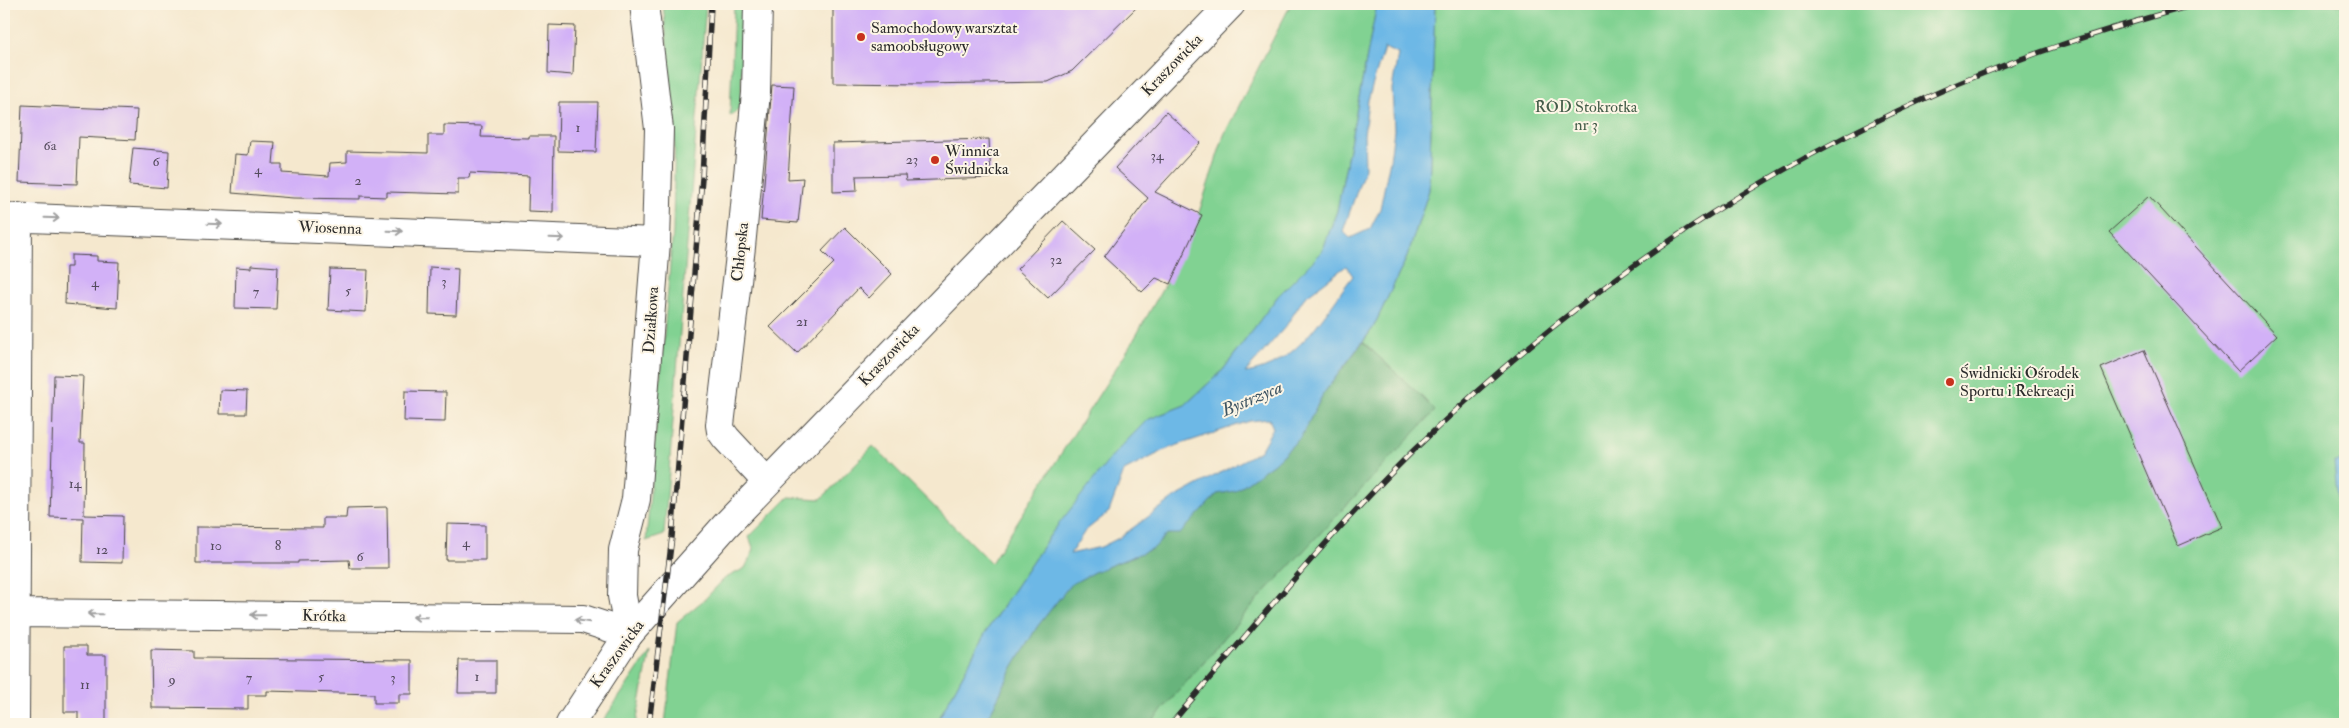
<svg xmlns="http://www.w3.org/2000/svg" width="2349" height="728" font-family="'IM FELL Double Pica',serif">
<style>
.green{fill:#81d292;stroke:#567e5e}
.forest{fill:#68b47c;stroke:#4a7054}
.water{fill:#6db8e6;stroke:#4c7288;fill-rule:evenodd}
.building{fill:#d2b1f7}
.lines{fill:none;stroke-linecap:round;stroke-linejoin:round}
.minor-casing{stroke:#494743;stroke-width:30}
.tertiary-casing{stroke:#494743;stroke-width:30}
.minor{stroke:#fff;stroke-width:28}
.tertiary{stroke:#fff;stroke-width:28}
.rail-casing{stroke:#2b2b2b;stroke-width:5.5}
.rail{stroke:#fcf5e5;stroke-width:4;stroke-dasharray:11;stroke-linecap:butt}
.oneway{stroke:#a0a0a0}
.poi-dot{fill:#c8321e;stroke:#fcf5e5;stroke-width:2}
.labels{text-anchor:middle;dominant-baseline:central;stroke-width:4;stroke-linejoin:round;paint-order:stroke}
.number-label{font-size:14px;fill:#554c5e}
.poi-label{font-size:16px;fill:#2b2b2b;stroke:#fcf5e5;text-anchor:start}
.street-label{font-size:16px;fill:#2b2b2b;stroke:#fcf5e5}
.park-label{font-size:16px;fill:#455d4a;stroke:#fcf5e5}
.water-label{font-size:18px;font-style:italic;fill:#3f5563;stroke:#fcf5e5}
</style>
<rect width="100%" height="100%" fill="#fcf5e5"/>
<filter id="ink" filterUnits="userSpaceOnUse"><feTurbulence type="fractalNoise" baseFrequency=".02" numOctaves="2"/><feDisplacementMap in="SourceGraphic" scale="10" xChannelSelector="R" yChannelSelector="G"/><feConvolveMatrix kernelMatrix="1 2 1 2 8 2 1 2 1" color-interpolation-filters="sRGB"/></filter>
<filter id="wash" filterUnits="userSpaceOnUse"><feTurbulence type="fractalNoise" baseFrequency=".0096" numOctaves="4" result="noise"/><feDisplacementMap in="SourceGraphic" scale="20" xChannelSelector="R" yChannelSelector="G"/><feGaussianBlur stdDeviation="1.12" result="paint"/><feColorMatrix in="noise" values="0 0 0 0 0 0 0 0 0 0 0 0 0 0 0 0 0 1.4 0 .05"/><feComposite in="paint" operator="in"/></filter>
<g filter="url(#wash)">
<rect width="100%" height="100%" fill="#f5e8ce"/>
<path class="green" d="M663 4H706L664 535 646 541 673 231 675 124Z
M734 4H743L741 108 730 116Z
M1291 4H1377L1337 211 1322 252 1278 296 1223 370 1185 405 1147 420 1051 534 987 630 936 724H665L677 622 705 599 724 579 745 568 754 550 749 537 789 497 821 499 873 446 991 563 1132 343 1190 240 1224 135Z
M1435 4H2345V724H1150L1249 609 1434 411 1423 398 1363 342 1373 328 1407 257 1429 190Z
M650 651 636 724H601Z"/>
<path class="forest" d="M1363 342 1423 398 1435 411 1249 609 1150 724H985L1012 669 1037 627 1070 585 1094 572 1154 548 1167 534 1180 533 1217 494 1235 491 1274 463 1301 437 1323 394Z"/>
<path class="water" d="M1377 4H1435L1429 190 1407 257 1373 328 1323 394 1301 437 1274 463 1235 491 1217 494 1180 534H1167L1154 548 1094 572 1070 585 1037 627 1012 669 985 724H936L987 630 1051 534 1113 455 1147 420 1185 405 1223 370 1278 296 1322 252 1337 211ZM1384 48 1398 54 1392 89 1394 130 1390 160 1380 209 1370 229 1350 238 1343 231 1365 168 1364 135 1368 100ZM1346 266 1353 276C1324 313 1297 367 1245 373L1286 326 1304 298ZM1269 419 1273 428 1260 451 1174 498 1119 538 1101 547 1070 554 1085 531 1109 512 1124 471 1169 448 1250 421Z
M2345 461V569H2344L2334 462Z"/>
<g id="blocks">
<path class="building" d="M833 4H1140L1072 71 1048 82 921 84 833 83Z
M549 25 575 26 573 75 548 73Z
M772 85 794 86 788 179 803 178 798 223 761 220Z
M559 102H598L596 152 558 151Z
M22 105 137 110 135 140 79 137 77 184 19 182Z
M1166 112 1200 143 1155 192 1202 215 1170 284 1156 278 1142 292 1104 257 1148 198 1115 168Z
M444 125 482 126 481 137 529 138V136H554L553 212 528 211 529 176 470 173 469 178H458V194L387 192V197L360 196V199L293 198 232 193 235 154 248 155 250 141 275 142 273 164H282V173L329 176 330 163 347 162V151L428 153V135H444Z
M989 139 991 178 906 181 905 175 856 176 857 191 833 192V143Z
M133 148 169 151 167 188 129 185Z
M2149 196 2277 335 2238 371 2109 232Z
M1063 221 1095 250 1048 298 1017 269Z
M845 227 892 274 869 298 859 288 797 353 770 327 834 263 822 251Z
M71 255 97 256V261L119 262 117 308 65 304 66 267H71Z
M251 265 278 267 276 309 235 308 236 267 251 268Z
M430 267 458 269 456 315 429 314Z
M330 269 368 270 366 312 328 310Z
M2144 350 2222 527 2178 546 2101 368Z
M54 375 83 376 80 443H85L84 515 123 516 122 563 82 562 83 518 50 517Z
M220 390 247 391 246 414H219Z
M405 391 446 392 445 422 404 421Z
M387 507 388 568H350L349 560 298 561V563H196V527L323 528V518H346L347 508Z
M447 524 485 525V560H446Z
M64 646H87V655H106V724H78V712H64Z
M151 650 194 651V658L412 660V694H399V703H374V694L267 691V695H248V709L152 708Z
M459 660H496V693H458Z"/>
</g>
</g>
<g filter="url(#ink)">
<use href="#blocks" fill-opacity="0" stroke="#494743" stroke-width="1"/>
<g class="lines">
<defs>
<path id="minor" d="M758 4 756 93 741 247 720 425 721 431 726 438 767 482
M4 217 656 242
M16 613 583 619 629 634 622 596 623 550 636 499 656 242 659 129 644 4
M15 724 18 217"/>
<path id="tertiary" d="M570 724 629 634 726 525 1231 4"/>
</defs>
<use href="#minor" class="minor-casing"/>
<use href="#tertiary" class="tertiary-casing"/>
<use href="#minor" class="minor"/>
<use href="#tertiary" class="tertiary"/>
<defs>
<path id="rail" d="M649 724 672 537 702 178 711 4
M1171 724C1250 631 1327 536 1414 450 1565 303 1737 182 1930 96 2016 57 2106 29 2197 4"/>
</defs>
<use href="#rail" class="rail-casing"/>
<use href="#rail" class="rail"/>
</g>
<defs><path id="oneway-shaft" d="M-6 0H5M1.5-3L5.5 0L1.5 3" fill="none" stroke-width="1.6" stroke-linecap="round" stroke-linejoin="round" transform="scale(1.25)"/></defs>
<g class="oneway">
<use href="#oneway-shaft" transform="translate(52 218) rotate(2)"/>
<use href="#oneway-shaft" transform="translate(215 224) rotate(2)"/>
<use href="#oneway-shaft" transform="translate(395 231) rotate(2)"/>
<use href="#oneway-shaft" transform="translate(557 238) rotate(2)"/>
<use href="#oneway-shaft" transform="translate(95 614) rotate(-179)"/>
<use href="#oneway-shaft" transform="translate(258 615) rotate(-179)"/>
<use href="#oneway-shaft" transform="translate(420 617) rotate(-179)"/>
<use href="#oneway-shaft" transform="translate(582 621) rotate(-170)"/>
</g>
</g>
<g class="poi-dot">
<circle cx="861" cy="37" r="5"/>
<circle cx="935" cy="160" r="5"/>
<circle cx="1950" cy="382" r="5"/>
</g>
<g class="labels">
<g class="number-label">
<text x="578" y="127">1</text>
<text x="50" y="145">6a</text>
<text x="1157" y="155">34</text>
<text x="912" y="159">23</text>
<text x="156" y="161">6</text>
<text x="258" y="169">4</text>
<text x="358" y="180">2</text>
<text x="1056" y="259">32</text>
<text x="444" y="281">3</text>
<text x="95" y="282">4</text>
<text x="348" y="290">5</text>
<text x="256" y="291">7</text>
<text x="802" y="321">21</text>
<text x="75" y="483">14</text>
<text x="466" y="542">4</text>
<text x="216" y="545">10</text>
<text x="278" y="545">8</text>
<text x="102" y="549">12</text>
<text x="360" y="556">6</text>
<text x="321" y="676">5</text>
<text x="477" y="676">1</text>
<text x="249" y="677">7</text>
<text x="393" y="677">3</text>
<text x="172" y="679">9</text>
<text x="85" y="684">11</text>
</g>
<g class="poi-label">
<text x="871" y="28">Samochodowy warsztat<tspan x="871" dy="18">samoobsługowy</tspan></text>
<text x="945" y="151">Winnica<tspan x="945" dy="18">Świdnicka</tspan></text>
<text x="1960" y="373">Świdnicki Ośrodek<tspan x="1960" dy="18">Sportu i Rekreacji</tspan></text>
</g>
<g class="street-label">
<text transform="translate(1172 65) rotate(-46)">Kraszowicka</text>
<text transform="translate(330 228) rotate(2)">Wiosenna</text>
<text transform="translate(740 252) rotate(-84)">Chłopska</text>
<text transform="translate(651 320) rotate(-86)">Działkowa</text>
<text transform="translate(889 355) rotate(-46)">Kraszowicka</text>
<text transform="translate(324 616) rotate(1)">Krótka</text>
<text transform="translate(617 654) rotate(-54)">Kraszowicka</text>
</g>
<g class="park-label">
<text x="1586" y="107">ROD Stokrotka<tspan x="1586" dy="18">nr 3</tspan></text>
</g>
<g class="water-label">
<text transform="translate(1252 399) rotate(-23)">Bystrzyca</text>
</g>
</g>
<rect width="2349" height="728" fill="none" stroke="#fcf5e5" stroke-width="20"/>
</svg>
